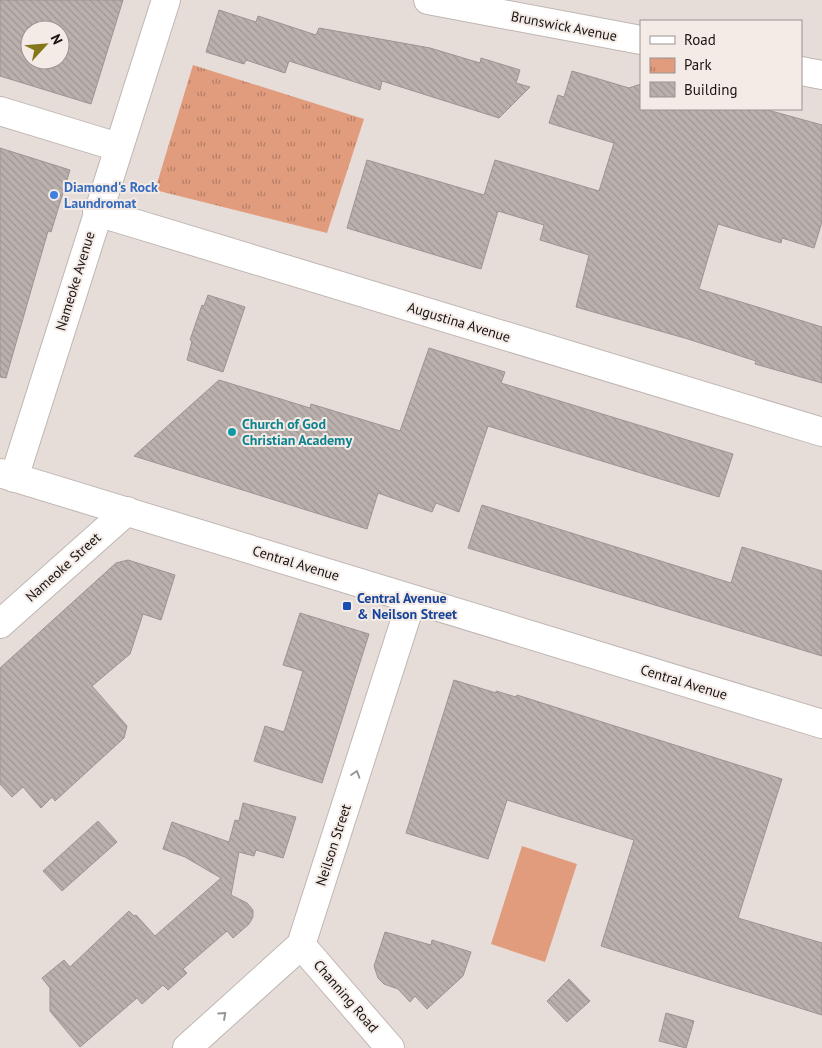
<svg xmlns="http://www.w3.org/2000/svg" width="822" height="1048" font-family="'PT Sans',sans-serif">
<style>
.green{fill:#e19b7d}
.park{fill:url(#park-tufts)}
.building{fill:url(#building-back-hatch);stroke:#9d9491;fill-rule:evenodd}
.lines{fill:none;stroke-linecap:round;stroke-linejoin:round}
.minor-casing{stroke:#bfb6b2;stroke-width:30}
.minor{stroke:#fff;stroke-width:28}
.oneway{stroke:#979595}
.shop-dot{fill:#3f7fe0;stroke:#f4eae6;stroke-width:2}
.culture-dot{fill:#0f9aa8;stroke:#f4eae6;stroke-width:2}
.transit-dot{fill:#1a4fb4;stroke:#f4eae6;stroke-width:2}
.labels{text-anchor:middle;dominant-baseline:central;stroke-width:4;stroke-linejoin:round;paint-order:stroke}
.street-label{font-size:14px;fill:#171413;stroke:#f4eae6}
.shop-label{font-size:14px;font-weight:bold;fill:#366cbe;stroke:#f4eae6;text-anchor:start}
.culture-label{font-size:14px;font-weight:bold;fill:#0d838f;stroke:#f4eae6;text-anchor:start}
.transit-label{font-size:14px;font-weight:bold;fill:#164399;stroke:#f4eae6;text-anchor:start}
</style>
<defs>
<pattern id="park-tufts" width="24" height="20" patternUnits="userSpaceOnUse" patternTransform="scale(1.25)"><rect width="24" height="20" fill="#e19b7d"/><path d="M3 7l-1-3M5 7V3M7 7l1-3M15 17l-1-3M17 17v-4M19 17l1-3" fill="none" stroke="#b57d65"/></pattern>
<pattern id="building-back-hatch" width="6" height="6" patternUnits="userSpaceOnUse" patternTransform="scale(1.25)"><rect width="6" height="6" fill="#bab0ad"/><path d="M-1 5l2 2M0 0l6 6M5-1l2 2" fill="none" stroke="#9f9694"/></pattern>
</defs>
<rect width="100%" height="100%" fill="#e6ddd9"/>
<path class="green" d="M522 846 577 864 545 962 491 944Z"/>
<path class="park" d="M193 65 364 119 327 233 155 190Z"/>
<path class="building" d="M0 0H123L91 104 0 76ZM30 30H60V60H30Z
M219 10 256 22 258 16 316 35 319 28 430 48 480 63 481 58 520 70 516 83 530 87 499 118 382 81 380 90 289 61 285 73 246 60 244 64 206 52Z
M572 71 629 88 641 84V109H764L822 125V222L814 248 782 238 781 243 718 224 699 289 822 327V383L755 364 756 361 688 339 576 307 589 255 540 240 544 225 498 211 481 269 347 228 367 160 484 195 495 160 599 191 614 143 549 123 558 95 564 97Z
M0 148 70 170 51 232 48 231 6 378 0 377Z
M208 295 245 307 223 372 187 360 192 341 190 340 202 305 204 306Z
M429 348 505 372 501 383 733 454 719 497 488 426 459 512 436 503 432 512 378 493 367 529 134 456 219 380 310 408 311 404 400 431Z
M482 505 731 583 742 547 822 571V656L468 548Z
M128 560 175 575 161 620 143 614 130 654 92 686 127 726 124 738 55 801 52 797 41 808 23 787 12 797 0 784V668L116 563Z
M300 613 369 634 322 783 254 761 265 726 284 732 303 671 283 665Z
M454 680 496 693V691L516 697 517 695 782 779 738 918 822 943V1015L601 946 634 840 507 800 488 859 406 833Z
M243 803 296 817 283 858 256 850 254 856 239 852 231 895 247 903 253 910V917L249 924 233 938 227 931 183 969 187 973 168 990 163 985 142 1004 137 998 80 1047 50 1011V988L42 978 64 960 70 967 129 911 134 916 136 915 155 936 221 878 185 857 163 849 172 822 229 842 235 820 239 821Z
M98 821 117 842 62 891 43 871Z
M385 932 431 945 432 940 471 952 463 976 427 1009 415 996 410 1002 398 989 384 984 378 978 374 966Z
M569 979 590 1001 567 1022 547 1001Z
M666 1013 694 1021 686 1048 659 1041Z"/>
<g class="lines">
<defs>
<path id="minor" d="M428 0 641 40
M801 71 822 75
M0 111 118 147
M97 212 822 432
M0 473 822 724
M14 478 166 0
M0 624 127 511
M301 945 390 1048
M187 1048 301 945 412 599"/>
</defs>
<use href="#minor" class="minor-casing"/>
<use href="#minor" class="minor"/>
</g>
<defs><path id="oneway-chevron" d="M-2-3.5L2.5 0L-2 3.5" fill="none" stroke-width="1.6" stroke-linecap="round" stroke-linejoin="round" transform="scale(1.25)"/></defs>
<g class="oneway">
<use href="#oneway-chevron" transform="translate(356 774) rotate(-72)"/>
<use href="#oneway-chevron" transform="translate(223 1015) rotate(-42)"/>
</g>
<circle class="shop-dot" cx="54" cy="195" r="5"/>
<circle class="culture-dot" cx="232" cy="432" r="5"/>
<rect class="transit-dot" x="342" y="601" width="10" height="10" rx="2.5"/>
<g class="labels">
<g class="street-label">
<text transform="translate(564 26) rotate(11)">Brunswick Avenue</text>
<text transform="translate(75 281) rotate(-73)">Nameoke Avenue</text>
<text transform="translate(459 322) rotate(17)">Augustina Avenue</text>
<text transform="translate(296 563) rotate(17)">Central Avenue</text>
<text transform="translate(63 567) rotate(-42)">Nameoke Street</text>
<text transform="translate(684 682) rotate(17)">Central Avenue</text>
<text transform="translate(333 845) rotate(-72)">Neilson Street</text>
<text transform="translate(346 996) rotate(49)">Channing Road</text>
</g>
<g class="shop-label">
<text x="64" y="187">Diamond's Rock<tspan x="64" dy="16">Laundromat</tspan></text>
</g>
<g class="culture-label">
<text x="242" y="424">Church of God<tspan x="242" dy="16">Christian Academy</tspan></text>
</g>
<g class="transit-label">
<text x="357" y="598">Central Avenue<tspan x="357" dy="16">&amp; Neilson Street</tspan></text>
</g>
</g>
<rect x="640" y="20" width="162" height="90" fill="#f4eae6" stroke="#9c9492"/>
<rect x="650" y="36" width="25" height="8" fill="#ffffff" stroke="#9c9492"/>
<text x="684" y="45" font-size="15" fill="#171413">Road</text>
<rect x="650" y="58" width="25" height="15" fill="url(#park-tufts)" stroke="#9c9492"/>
<text x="684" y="70" font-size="15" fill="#171413">Park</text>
<rect x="650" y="82" width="25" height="15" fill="url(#building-back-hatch)" stroke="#9c9492"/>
<text x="684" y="95" font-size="15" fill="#171413">Building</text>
<g transform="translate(45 45) rotate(64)"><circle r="24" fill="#f4eae6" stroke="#9c9492"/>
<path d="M0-4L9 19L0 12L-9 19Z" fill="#847619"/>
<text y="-8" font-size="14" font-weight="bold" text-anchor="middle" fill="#171413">N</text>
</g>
</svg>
